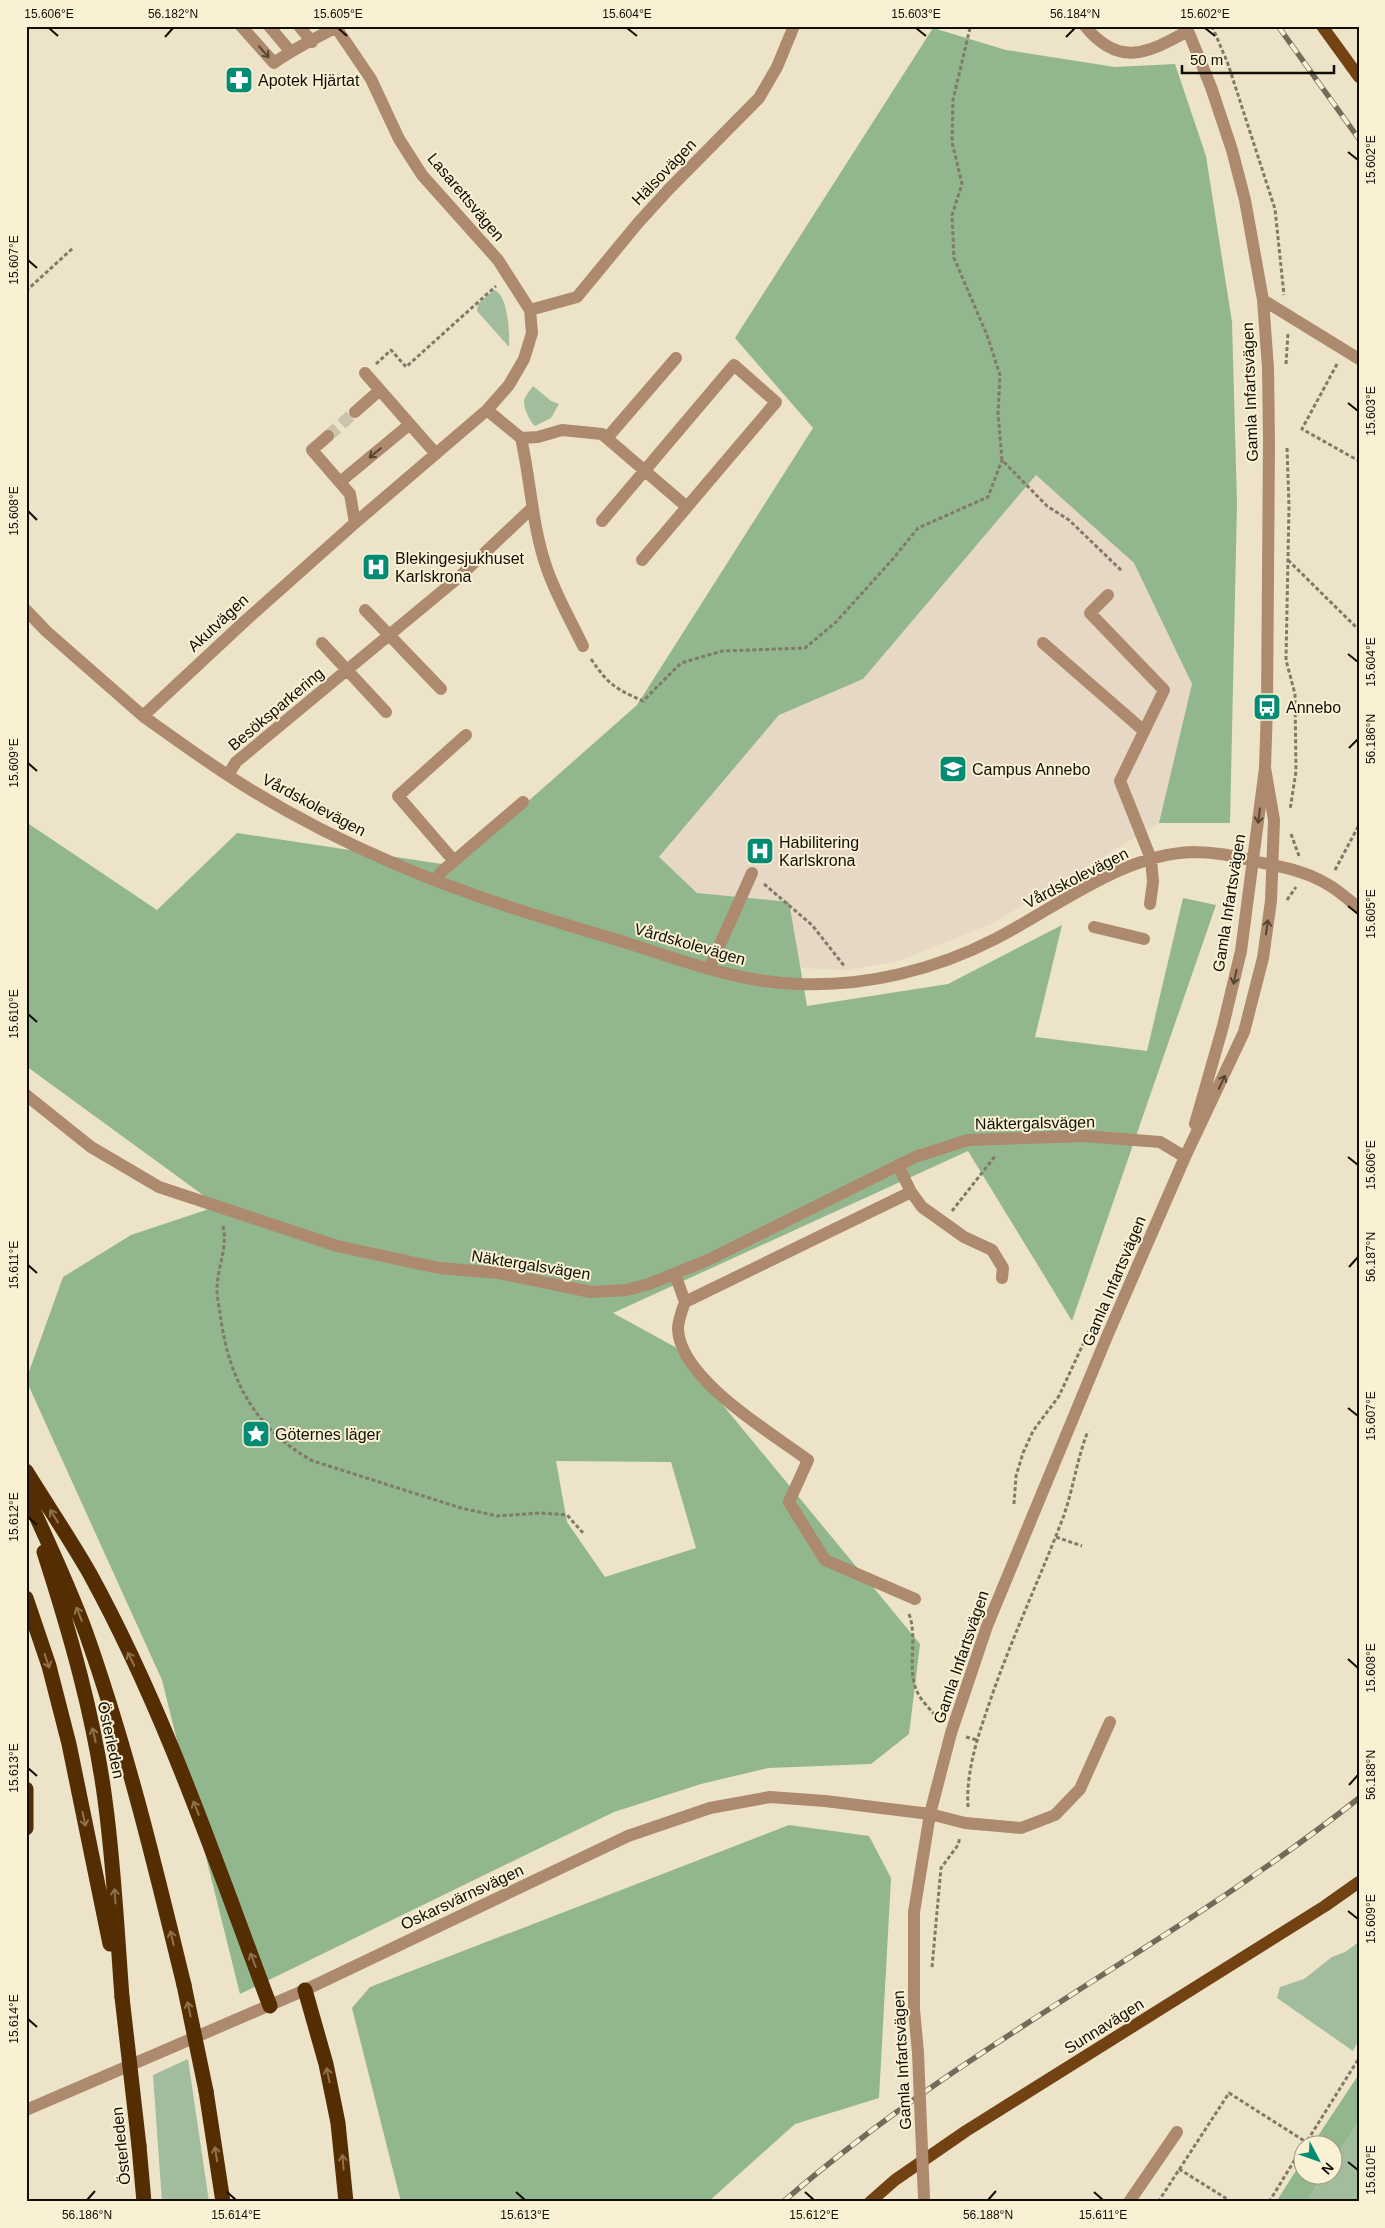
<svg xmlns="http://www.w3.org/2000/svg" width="1385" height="2228" font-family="Arial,sans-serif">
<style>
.education{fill:#e7d7c5}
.green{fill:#a1bd9d}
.forest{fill:#92b68d;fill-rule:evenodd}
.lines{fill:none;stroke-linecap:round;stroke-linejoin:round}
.minor-tunnel{stroke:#ccc3ac;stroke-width:12;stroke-dasharray:12 6;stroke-linecap:butt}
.path{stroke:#807a69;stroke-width:3;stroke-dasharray:4 2.5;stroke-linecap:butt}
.minor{stroke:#ad896d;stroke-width:12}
.major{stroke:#724212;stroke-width:12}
.highway{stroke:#552d02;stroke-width:15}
.rail-casing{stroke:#716b5b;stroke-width:5.5}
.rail{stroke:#faf1d5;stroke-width:4;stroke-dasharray:11;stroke-linecap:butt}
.minor-bridge{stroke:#ad896d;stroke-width:12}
.highway-bridge{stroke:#552d02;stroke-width:15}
.oneway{stroke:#574534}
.oneway2{stroke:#8f724c}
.ticks{fill:none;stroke:#110e06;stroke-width:2}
.labels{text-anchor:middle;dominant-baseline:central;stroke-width:4;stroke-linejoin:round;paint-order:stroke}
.poi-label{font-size:16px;fill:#110e06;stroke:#faf1d5;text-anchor:start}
.street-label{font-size:16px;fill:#110e06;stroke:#faf1d5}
.neatline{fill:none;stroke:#110e06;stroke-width:2}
.ticks-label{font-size:12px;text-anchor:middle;fill:#110e06}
</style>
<rect width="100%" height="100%" fill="#ede3c9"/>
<path class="education" d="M1036 475 1134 563 1192 684 1159 823 993 923 898 961 846 970 800 968 789 903 697 893 659 858 779 715 863 679Z"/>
<path class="green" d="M494 290C508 294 510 334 509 347L477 311 478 304Z
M533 386 551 401 559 404 551 418 535 426C530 422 523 407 524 400 526 395 530 390 533 386Z
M1359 1942V2040L1353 2051 1277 1998 1280 1987 1304 1979 1332 1957 1345 1952Z
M188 2059 209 2202H162L153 2075Z
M1359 2121V2202H1306L1323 2176H1332L1333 2161Z"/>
<path class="forest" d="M933 28 1006 50 1115 67 1175 64 1206 156 1232 322 1237 504 1230 823H1159L1192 684 1134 563 1036 475 863 679 779 715 659 857 697 893 789 902 807 1006 948 984 1062 925 1035 1037 1147 1051 1183 898 1216 905 1072 1321 968 1151 613 1313 675 1347 920 1644 909 1734 871 1764 768 1768 701 1784 614 1812 240 1994 162 1680 26 1380 63 1277 131 1235 218 1206 26 1066V822L157 910 237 833 455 866 637 705 813 428 735 338ZM556 1461 671 1462 696 1548 605 1577 567 1522Z
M789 1825 869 1836 891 1878 879 2098 795 2124 708 2202H401L352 2008 370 1987Z
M1359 2074V2121L1333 2161 1332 2146 1312 2145Z
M1302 2161V2176H1323L1306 2202H1276Z"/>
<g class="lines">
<path class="minor-tunnel" d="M328 436 355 412"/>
<path class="path" d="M1212 26 1228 64 1275 209 1284 295
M970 28 953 100 952 142 962 184 952 215 954 258 987 335 1000 375 998 414 1002 460 1047 506 1069 520 1122 571
M26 291 73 248
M376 364 391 350 406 367 496 286
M1286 364 1288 333
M1337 364 1302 429 1359 461
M1287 448 1289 506 1286 660 1295 694 1296 771 1290 810
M1288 560 1359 630
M591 659C609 685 614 688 643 701L681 663 722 651 805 648 836 622 892 560 918 528 988 497 1002 460
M1291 834 1299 856
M1335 870 1359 825
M764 884 812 925 845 967
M1287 900 1296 887
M952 1211 996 1155
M223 1226C228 1248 217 1268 217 1290 217 1300 220 1310 221 1320 230 1382 257 1431 313 1461L461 1508 497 1516 540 1513 567 1515 584 1534
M1014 1504 1016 1476 1023 1453 1033 1431 1059 1396 1091 1327
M1056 1537 1082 1546
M909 1614C918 1639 907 1665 916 1689 919 1698 928 1707 934 1714
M966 1737 977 1740
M968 1807C966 1772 977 1739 988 1707 1009 1644 1037 1585 1061 1523 1073 1493 1076 1461 1088 1431
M932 1967 941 1868 958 1845 960 1837
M1304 2146 1359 2058
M1179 2169 1232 2202
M1158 2202 1229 2093 1306 2142
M1269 2202 1302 2148"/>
<path class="minor" d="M241 26 274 63C293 49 315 39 336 27
M269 26 290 51
M299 26 312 42
M1085 26C1119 68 1148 53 1188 31
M1186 26 1211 87 1232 150 1245 200 1263 300 1268 368 1269 442 1267 707 1265 768 1241 951 1223 1026 1195 1124
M1263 300 1359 359
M530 310 577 297 638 223 669 189 759 98 777 67 794 26
M365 373 436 454
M487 410 521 438
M355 412 380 390
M328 436 312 450 350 494 355 523
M521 438 538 437 562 430 602 434 687 507 776 402 734 365 602 521
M521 438C531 482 532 527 547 569 556 595 571 621 583 646
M607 438 676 358
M340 482 410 424
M642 560 687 507
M1108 595 1090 613 1164 690 1120 781 1151 859 1153 882 1150 904
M26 610 46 631 143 716 245 621 355 523 487 410 509 385 524 359 532 333 530 310 498 260 422 175 399 139 371 79 335 26
M365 610 441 689
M322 643 386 712
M1043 643 1144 731
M143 716C171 736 200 757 229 776 281 810 337 839 393 863 468 896 546 919 624 942 681 960 737 982 797 984 865 987 935 970 995 939 1056 908 1122 854 1193 852 1215 852 1237 856 1258 862 1282 867 1306 871 1327 884 1338 890 1349 900 1359 908
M228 775 236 762 458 578 531 509
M454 861 398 796 466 735
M436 880 441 872 523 802
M1094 927 1144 939
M709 969 752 873
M26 1095 91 1147 159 1187 337 1246 439 1268 499 1273 591 1292 627 1290 649 1284 708 1260 915 1157 968 1140 1084 1136 1160 1142 1185 1157
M898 1165 911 1192 922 1207 964 1237 992 1250 1003 1268 1002 1278
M911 1192 685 1302C682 1310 678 1321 678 1329 680 1379 770 1432 808 1460L789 1502 825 1560 915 1599
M675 1274 685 1302
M918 2053 914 2009V1912L930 1814 951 1733 987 1626 1108 1334 1185 1157 1244 1032 1263 958 1271 901 1274 820 1265 768
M26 2110 305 1990 628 1836 710 1808 770 1797 825 1801 930 1814 965 1823 1021 1828 1055 1815 1080 1789 1110 1722
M1129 2202 1177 2132"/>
<path class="major" d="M1322 26 1359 77
M870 2202 895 2180 966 2131 1325 1906 1359 1882"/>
<path class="highway" d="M26 1471C47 1505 70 1539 90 1574 165 1711 215 1860 270 2006
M26 1494C47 1540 69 1586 86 1633 127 1749 155 1866 184 1985
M44 1552C70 1633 94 1716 105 1800 114 1865 117 1931 122 1997
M26 1598 49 1666 69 1744 110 1944
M26 1789V1828
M305 1990 326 2064 338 2123 346 2202
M206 2091 223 2202
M139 2146 144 2202"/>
<defs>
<path id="rail" d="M1278 26 1359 139
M783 2202C960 2047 1175 1944 1359 1798"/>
</defs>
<use href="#rail" class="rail-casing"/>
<use href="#rail" class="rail"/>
<path class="minor-bridge" d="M918 2053 924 2198"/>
<path class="highway-bridge" d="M184 1985 206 2091
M122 1997 139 2146"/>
</g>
<defs><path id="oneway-shaft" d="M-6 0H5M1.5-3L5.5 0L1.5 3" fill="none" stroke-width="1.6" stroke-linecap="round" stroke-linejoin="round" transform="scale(1.25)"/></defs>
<g class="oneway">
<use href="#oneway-shaft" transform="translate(264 52) rotate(49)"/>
<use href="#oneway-shaft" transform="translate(375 453) rotate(140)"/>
<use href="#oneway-shaft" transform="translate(1259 816) rotate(97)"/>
<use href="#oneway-shaft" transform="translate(1267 927) rotate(-82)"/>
<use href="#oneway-shaft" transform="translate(1235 977) rotate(102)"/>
<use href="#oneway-shaft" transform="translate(1222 1082) rotate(-64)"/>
</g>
<g class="oneway2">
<use href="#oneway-shaft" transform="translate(54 1516) rotate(-122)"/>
<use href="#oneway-shaft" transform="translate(79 1614) rotate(-112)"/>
<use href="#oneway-shaft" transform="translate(131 1659) rotate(-116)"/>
<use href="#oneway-shaft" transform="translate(47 1661) rotate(72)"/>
<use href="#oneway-shaft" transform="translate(94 1735) rotate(-103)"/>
<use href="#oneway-shaft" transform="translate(196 1808) rotate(-112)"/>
<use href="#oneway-shaft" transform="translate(84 1819) rotate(78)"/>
<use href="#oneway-shaft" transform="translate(115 1896) rotate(-94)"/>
<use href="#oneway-shaft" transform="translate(172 1938) rotate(-103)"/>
<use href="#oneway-shaft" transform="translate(253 1960) rotate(-111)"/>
<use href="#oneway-shaft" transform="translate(189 2009) rotate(-102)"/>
<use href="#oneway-shaft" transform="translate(328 2075) rotate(-102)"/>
<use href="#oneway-shaft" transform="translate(216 2154) rotate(-99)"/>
<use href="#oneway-shaft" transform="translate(343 2162) rotate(-95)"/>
</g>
<path class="ticks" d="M49 28 58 36M338 28 347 36M627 28 637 36M916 28 926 36M1205 28 1215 36M165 37 173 28M1066 37 1075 28M1348 152 1358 160M28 260 37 268M1348 403 1358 411M28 511 37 520M1348 654 1358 662M1349 748 1358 739M28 763 37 771M1348 906 1358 914M28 1014 37 1022M1348 1157 1358 1165M28 1265 37 1273M1349 1267 1358 1257M1348 1408 1358 1416M28 1517 37 1525M1348 1659 1358 1668M28 1768 37 1776M1349 1785 1358 1775M1348 1911 1358 1919M28 2019 37 2027M1348 2162 1358 2170M227 2192 236 2200M516 2192 525 2200M805 2192 814 2200M1094 2192 1103 2200M87 2200 95 2191M988 2200 996 2191"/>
<defs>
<symbol id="pharmacy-square" viewBox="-11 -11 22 22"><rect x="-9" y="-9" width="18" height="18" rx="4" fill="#038c73" stroke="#faf1d5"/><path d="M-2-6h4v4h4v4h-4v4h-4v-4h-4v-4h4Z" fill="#fff"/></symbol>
<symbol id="hospital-square" viewBox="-11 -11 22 22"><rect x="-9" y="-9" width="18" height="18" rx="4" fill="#038c73" stroke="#faf1d5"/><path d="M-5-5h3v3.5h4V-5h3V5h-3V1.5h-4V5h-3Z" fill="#fff"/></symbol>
<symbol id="bus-square" viewBox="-11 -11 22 22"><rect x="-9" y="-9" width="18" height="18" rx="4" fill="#038c73" stroke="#faf1d5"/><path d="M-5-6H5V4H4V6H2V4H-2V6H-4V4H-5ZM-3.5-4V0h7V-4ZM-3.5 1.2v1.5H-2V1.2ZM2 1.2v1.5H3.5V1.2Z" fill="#fff"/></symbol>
<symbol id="university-square" viewBox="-11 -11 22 22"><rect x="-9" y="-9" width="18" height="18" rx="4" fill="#038c73" stroke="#faf1d5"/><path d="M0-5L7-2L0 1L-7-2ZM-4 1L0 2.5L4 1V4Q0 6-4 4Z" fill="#fff"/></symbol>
<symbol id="sight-square" viewBox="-11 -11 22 22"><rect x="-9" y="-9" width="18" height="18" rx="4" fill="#038c73" stroke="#faf1d5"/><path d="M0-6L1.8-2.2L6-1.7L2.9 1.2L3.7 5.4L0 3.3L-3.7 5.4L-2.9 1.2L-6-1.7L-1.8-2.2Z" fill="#fff"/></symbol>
</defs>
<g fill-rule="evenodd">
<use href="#pharmacy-square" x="223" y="64" width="32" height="32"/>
<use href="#hospital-square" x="360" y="551" width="32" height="32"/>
<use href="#bus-square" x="1251" y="691" width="32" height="32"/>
<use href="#university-square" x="937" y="753" width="32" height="32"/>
<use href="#hospital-square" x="744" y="835" width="32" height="32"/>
<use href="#sight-square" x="240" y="1418" width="32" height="32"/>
</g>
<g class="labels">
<g class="poi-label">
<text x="258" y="80">Apotek Hjärtat</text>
<text x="395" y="558">Blekingesjukhuset<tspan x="395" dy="18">Karlskrona</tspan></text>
<text x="1286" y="707">Annebo</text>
<text x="972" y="769">Campus Annebo</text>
<text x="779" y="842">Habilitering<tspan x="779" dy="18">Karlskrona</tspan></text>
<text x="275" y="1434">Göternes läger</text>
</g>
<g class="street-label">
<text transform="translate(664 172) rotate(-46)">Hälsovägen</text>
<text transform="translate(466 197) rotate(50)">Lasarettsvägen</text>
<text transform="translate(1250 392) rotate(-92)">Gamla Infartsvägen</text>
<text transform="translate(218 623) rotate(-43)">Akutvägen</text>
<text transform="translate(276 709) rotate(-40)">Besöksparkering</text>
<text transform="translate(314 805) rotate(28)">Vårdskolevägen</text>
<text transform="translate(1076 878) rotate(-27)">Vårdskolevägen</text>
<text transform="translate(1229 903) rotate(-81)">Gamla Infartsvägen</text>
<text transform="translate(690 944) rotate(16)">Vårdskolevägen</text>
<text transform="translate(1035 1123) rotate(-1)">Näktergalsvägen</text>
<text transform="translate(531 1265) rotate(9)">Näktergalsvägen</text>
<text transform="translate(1114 1281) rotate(-67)">Gamla Infartsvägen</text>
<text transform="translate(961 1657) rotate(-71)">Gamla Infartsvägen</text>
<text transform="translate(111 1740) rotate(78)">Österleden</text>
<text transform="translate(462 1897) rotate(-25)">Oskarsvärnsvägen</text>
<text transform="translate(1104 2026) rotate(-32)">Sunnavägen</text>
<text transform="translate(902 2060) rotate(-93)">Gamla Infartsvägen</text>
<text transform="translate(121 2146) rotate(-96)">Österleden</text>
</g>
</g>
<rect width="1385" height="2228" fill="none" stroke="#faf1d5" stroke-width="55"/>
<g transform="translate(1318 2160) rotate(131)"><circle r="24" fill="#faf1d5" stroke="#9d9682"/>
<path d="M0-4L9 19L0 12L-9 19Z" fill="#038c73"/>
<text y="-8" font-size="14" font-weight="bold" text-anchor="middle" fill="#110e06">N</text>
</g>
<path d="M1182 65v8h152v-8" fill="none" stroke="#110e06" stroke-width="2.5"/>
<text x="1190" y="65" font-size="15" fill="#110e06" stroke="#faf1d5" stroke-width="4" paint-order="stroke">50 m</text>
<rect x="28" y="28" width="1330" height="2172" class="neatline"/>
<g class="ticks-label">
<text x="49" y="18">15.606°E</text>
<text x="173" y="18">56.182°N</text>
<text x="338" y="18">15.605°E</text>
<text x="627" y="18">15.604°E</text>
<text x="916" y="18">15.603°E</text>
<text x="1075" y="18">56.184°N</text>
<text x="1205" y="18">15.602°E</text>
<text transform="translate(1371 160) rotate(-90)" y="4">15.602°E</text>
<text transform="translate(14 260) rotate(-90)" y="4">15.607°E</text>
<text transform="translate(1371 411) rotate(-90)" y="4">15.603°E</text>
<text transform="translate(14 511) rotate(-90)" y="4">15.608°E</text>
<text transform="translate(1371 662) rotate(-90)" y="4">15.604°E</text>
<text transform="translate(1371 739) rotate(-90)" y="4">56.186°N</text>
<text transform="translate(14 763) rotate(-90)" y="4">15.609°E</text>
<text transform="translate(1371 914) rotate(-90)" y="4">15.605°E</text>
<text transform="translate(14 1014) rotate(-90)" y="4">15.610°E</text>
<text transform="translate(1371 1165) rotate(-90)" y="4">15.606°E</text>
<text transform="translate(1371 1257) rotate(-90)" y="4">56.187°N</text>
<text transform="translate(14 1265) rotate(-90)" y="4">15.611°E</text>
<text transform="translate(1371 1416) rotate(-90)" y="4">15.607°E</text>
<text transform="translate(14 1517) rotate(-90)" y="4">15.612°E</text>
<text transform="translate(1371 1668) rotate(-90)" y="4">15.608°E</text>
<text transform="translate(14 1768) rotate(-90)" y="4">15.613°E</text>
<text transform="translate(1371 1775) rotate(-90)" y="4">56.188°N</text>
<text transform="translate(1371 1919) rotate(-90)" y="4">15.609°E</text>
<text transform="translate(14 2019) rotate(-90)" y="4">15.614°E</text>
<text transform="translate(1371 2170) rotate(-90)" y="4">15.610°E</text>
<text x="87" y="2219">56.186°N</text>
<text x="236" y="2219">15.614°E</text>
<text x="525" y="2219">15.613°E</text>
<text x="814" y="2219">15.612°E</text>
<text x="988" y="2219">56.188°N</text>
<text x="1103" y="2219">15.611°E</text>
</g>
</svg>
